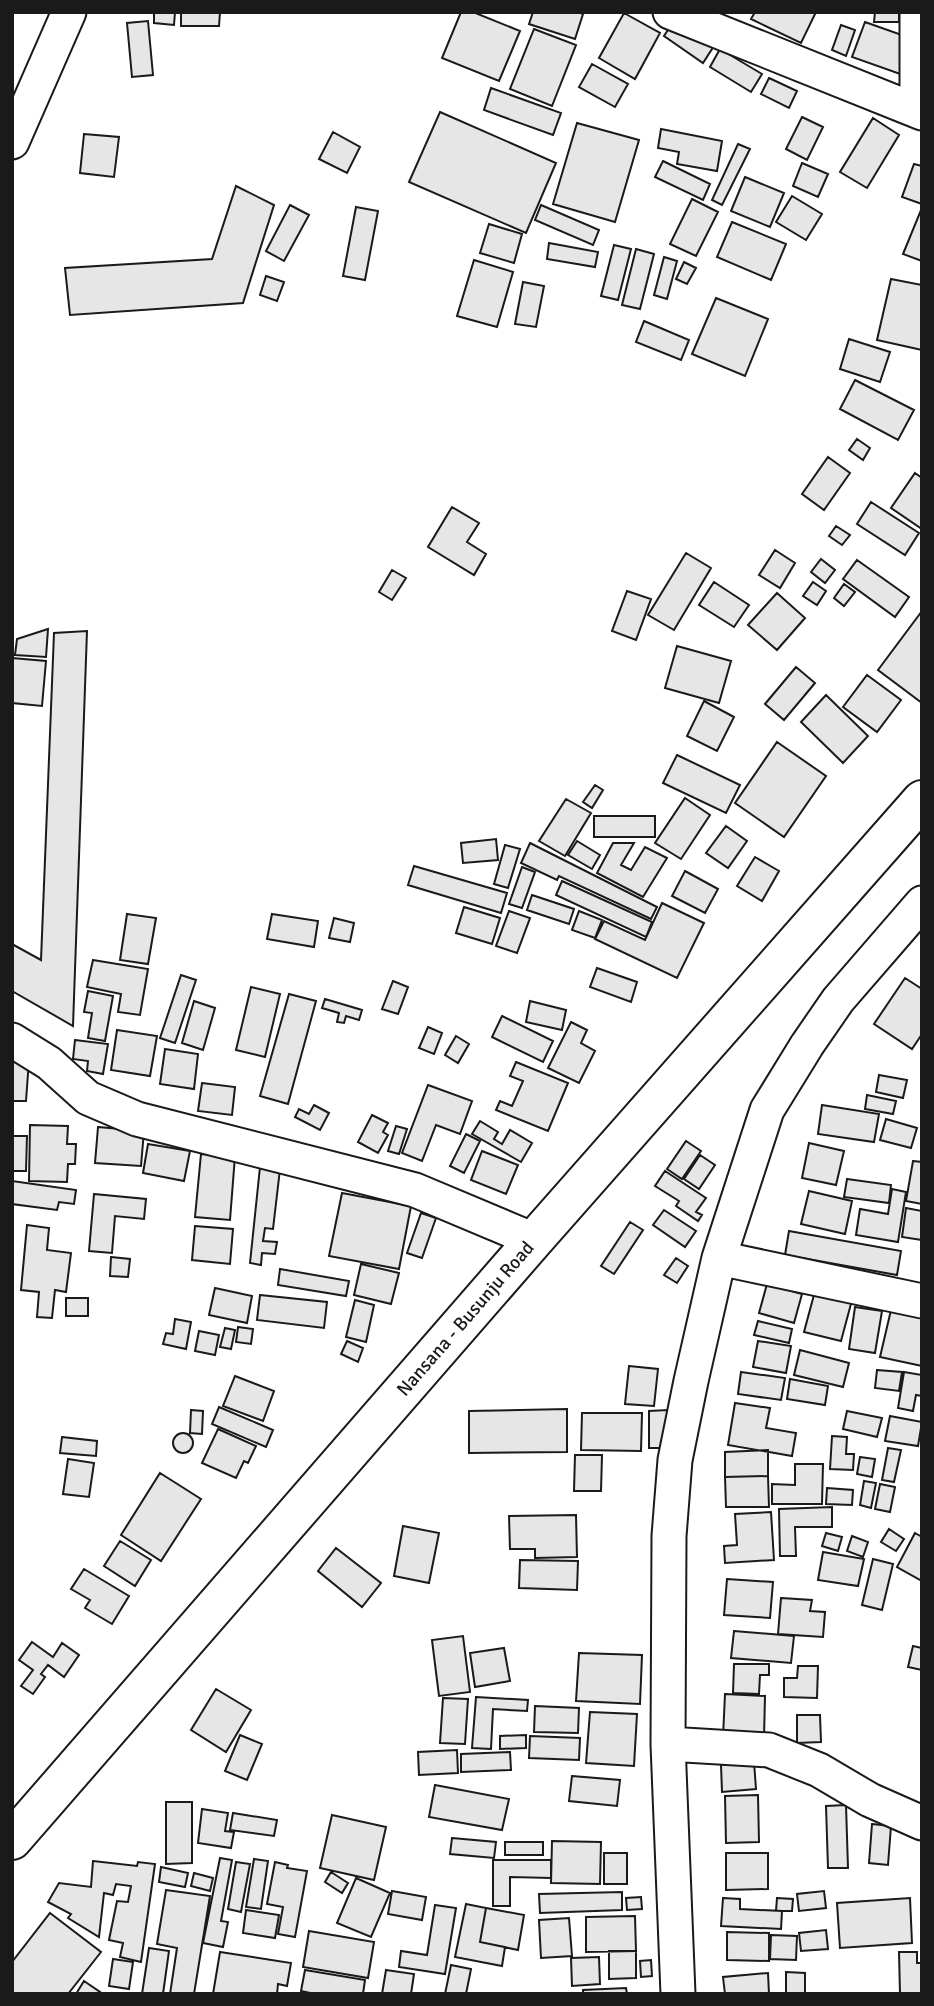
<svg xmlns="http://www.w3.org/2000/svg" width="934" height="2006" font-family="Signika,sans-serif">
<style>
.building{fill:#e6e6e6;stroke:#1a1a1a;stroke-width:2}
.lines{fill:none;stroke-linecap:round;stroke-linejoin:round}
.minor-casing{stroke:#1a1a1a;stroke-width:37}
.major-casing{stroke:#1a1a1a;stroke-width:42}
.minor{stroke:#fff;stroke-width:33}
.major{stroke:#fff;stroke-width:38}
.labels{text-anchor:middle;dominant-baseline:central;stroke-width:5;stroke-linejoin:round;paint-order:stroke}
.street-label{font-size:19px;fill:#1a1a1a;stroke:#fff}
</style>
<rect width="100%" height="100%" fill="#fff"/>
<path class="building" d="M154 12H175L174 25 154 23Z
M181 12H220L219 26H181Z
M461 12H473L520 31 499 81 442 58Z
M533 12H578L583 14 575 39 529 24Z
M755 12H816L801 43 751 19Z
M875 12H899V22H874Z
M624 13 660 33 635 79 599 58Z
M148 21 153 75 132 77 127 23Z
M673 22 719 38 703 63 664 36Z
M865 22 916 40 903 75 852 57Z
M841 25 855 30 846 56 832 50Z
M534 29 576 45 552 106 510 89Z
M720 49 762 74 751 92 710 67Z
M592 64 628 84 615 107 579 87Z
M769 78 797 91 789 108 761 94Z
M491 88 561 113 553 135 484 110Z
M440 112 556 163 526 233 409 182Z
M802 117 823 127 807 160 786 149Z
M873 118 899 135 867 188 840 172Z
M577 123 639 140 615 222 553 204Z
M661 129 722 141 717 171 677 164 679 152 658 148Z
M333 132 360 147 347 173 319 159Z
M84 134 119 137 114 177 80 173Z
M738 144 750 149 722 205 712 200Z
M663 161 710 184 703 200 655 177Z
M802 163 828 174 818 197 793 186Z
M914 164 922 166V204L902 197Z
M745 177 784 193 770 227 731 211Z
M236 186 274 205 243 303 70 315 65 268 212 259Z
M792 196 822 214 806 240 776 222Z
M692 199 718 212 696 256 670 244Z
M290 205 309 215 284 261 266 251Z
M541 205 599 230 593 245 535 220Z
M356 207 378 211 365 280 343 276Z
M921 210H922V261L903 254Z
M732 222 786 244 771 280 717 257Z
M489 224 522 234 514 263 480 253Z
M549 243 598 252 595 267 547 259Z
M614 245 631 249 618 300 601 296Z
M636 249 654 254 640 309 622 305Z
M664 257 677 261 667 299 654 295Z
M474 260 513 272 497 327 457 316Z
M684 262 696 268 687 284 676 279Z
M266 276 284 282 277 301 260 295Z
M891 279 922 285V350L877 340Z
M523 282 544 286 536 327 515 324Z
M716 298 768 319 745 376 692 354Z
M644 321 689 340 681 360 636 342Z
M849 339 890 352 880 382 840 369Z
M855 380 914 410 898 440 840 409Z
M857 439 870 448 863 460 849 450Z
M828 457 850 473 824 510 802 494Z
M915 473 922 478V529L891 508Z
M871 502 919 533 905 555 857 524Z
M452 507 479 523 467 542 486 554 474 575 428 547Z
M836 526 850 535 842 545 829 536Z
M775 550 795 563 780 588 759 575Z
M686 553 711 568 674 630 648 615Z
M821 559 835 570 825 583 811 572Z
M857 560 909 597 895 617 843 579Z
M392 570 406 578 392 600 379 592Z
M714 582 749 605 734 627 699 605Z
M813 582 826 591 817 605 803 596Z
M844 584 855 592 844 606 834 598Z
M627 591 651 599 636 640 612 631Z
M777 593 805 618 777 650 748 625Z
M922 611V703L878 670Z
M48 629 46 657 15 655 17 639Z
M87 631 73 1026 12 991V944L41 960 54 633Z
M677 646 731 661 719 703 665 688Z
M12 658 46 661 42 706 12 703Z
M796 667 815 683 784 720 765 704Z
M867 675 901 700 877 732 843 707Z
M826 695 868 736 843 763 801 722Z
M704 701 734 717 717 751 687 736Z
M777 742 826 776 784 837 735 803Z
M677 755 740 785 726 813 663 783Z
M595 785 603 790 592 808 583 802Z
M685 798 710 815 681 859 655 843Z
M566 799 591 813 565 856 539 841Z
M594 816H655V837H594Z
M726 826 747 841 728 868 706 853Z
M496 839 498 860 463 863 461 843Z
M577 841 600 855 592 869 568 855Z
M530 843 657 907 651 919 559 876 557 880 521 863Z
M613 843H634L621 865 631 870 645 847 667 858 643 897 597 873Z
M505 845 520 849 508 888 494 884Z
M755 857 779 871 762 901 737 886Z
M414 866 507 893 501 913 408 885Z
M522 867 535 872 522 908 509 904Z
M685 871 718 889 705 913 672 896Z
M562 881 652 922 646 937 556 895Z
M532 895 574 909 569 924 527 910Z
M662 903 704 923 677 978 595 939 604 921 645 940Z
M464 907 500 918 492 944 456 933Z
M509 911 530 918 517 953 496 946Z
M579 911 602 920 595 938 572 930Z
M127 914 156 918 148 964 120 960Z
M272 914 318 921 314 947 267 939Z
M334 918 354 923 350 942 329 938Z
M93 960 148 969 140 1015 118 1012 121 994 87 987Z
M597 968 637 982 631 1002 590 987Z
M181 975 196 980 175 1043 160 1038Z
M905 978 922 989V1034L912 1049 874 1024Z
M393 981 408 987 398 1014 382 1009Z
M251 987 280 994 265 1057 236 1050Z
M88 991 113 996 105 1041 88 1038 92 1013 84 1012Z
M289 994 316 1001 288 1104 260 1096Z
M325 999 362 1010 359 1020 346 1016 344 1023 337 1022 339 1013 322 1008Z
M194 1001 215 1008 203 1050 182 1043Z
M530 1001 566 1010 562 1030 526 1022Z
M502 1016 553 1041 543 1062 492 1037Z
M571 1022 587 1030 581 1043 595 1051 579 1083 548 1068Z
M428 1027 442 1033 434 1054 419 1048Z
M117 1030 157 1036 150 1076 111 1070Z
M456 1036 469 1044 458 1063 445 1055Z
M75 1040 108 1044 103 1074 87 1071 88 1061 73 1059Z
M165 1049 198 1054 194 1089 160 1084Z
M12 1059 29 1060 26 1101H12Z
M516 1062 568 1083 548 1131 496 1110 500 1101 512 1106 523 1081 510 1076Z
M879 1075 907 1080 903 1098 876 1092Z
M202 1083 235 1087 232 1115 198 1111Z
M428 1085 472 1101 460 1134 436 1125 422 1161 402 1153Z
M867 1095 896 1101 893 1114 865 1109Z
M314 1105 329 1113 320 1130 295 1117 299 1109 309 1114Z
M822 1105 879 1114 874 1142 818 1134Z
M372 1115 388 1123 383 1132 388 1135 378 1153 358 1142Z
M886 1119 917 1128 911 1148 880 1140Z
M480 1121 498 1132 494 1139 502 1144 510 1130 532 1143 521 1162 472 1134Z
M30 1125 68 1126 67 1144H76L75 1164H68L67 1182 29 1181Z
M396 1126 407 1129 399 1154 388 1151Z
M98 1127 144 1131 141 1166 95 1163Z
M466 1134 480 1141 464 1173 450 1166Z
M12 1136H27L26 1171H12Z
M686 1141 701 1151 682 1179 667 1169Z
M809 1143 844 1151 836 1185 802 1178Z
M148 1144 190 1151 184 1181 143 1173Z
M482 1151 518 1165 506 1194 471 1180Z
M201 1154 235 1156 230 1220 195 1217Z
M700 1155 715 1165 699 1189 684 1179Z
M913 1161 922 1162V1204L906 1201Z
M260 1167 280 1169 273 1229 265 1228 263 1241 277 1242 275 1254 262 1253 261 1265 250 1263Z
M665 1171 706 1198 696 1212 702 1215 698 1221 676 1206 679 1201 655 1186Z
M847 1179 891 1185 889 1203 844 1197Z
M12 1181 76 1190 74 1204 59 1202 57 1210 12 1204Z
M892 1189 906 1192 898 1242 856 1235 860 1209 888 1214Z
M809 1191 852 1201 845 1234 801 1224Z
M342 1193 411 1206 399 1269 329 1256Z
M94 1194 146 1199 144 1219 115 1216 112 1253 89 1251Z
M906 1208 922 1211V1240L902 1237Z
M664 1210 696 1231 685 1247 653 1225Z
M421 1213 436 1218 422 1258 407 1253Z
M630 1222 643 1230 614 1274 601 1266Z
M27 1225 49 1228 47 1250 71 1253 66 1292 55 1290 52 1318 37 1317 39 1292 21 1290Z
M195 1226 233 1229 230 1264 192 1260Z
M789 1231 901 1251 897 1275 785 1255Z
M111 1257 130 1259 128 1277 110 1276Z
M676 1258 688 1266 677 1283 664 1275Z
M361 1264 399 1273 391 1304 354 1295Z
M280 1269 349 1281 346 1296 278 1285Z
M767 1284 802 1294 794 1323 759 1313Z
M215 1288 252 1296 247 1323 209 1315Z
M815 1291 852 1300 841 1341 804 1332Z
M260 1295 327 1302 324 1328 257 1320Z
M66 1298H88V1316H66Z
M355 1300 374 1305 366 1342 346 1337Z
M855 1307 882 1311 875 1353 849 1349Z
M891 1310 922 1317V1366L880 1357Z
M175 1319 191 1322 186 1349 163 1344 166 1333 173 1334Z
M758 1321 792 1329 789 1343 754 1335Z
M238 1327 253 1329 251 1344 236 1342Z
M225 1328 235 1330 231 1349 220 1347Z
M199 1331 219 1335 215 1355 195 1351Z
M347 1341 363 1348 358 1362 341 1354Z
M758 1341 791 1346 786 1373 753 1367Z
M800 1350 849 1363 843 1387 794 1375Z
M629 1366 658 1369 654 1406 625 1404Z
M877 1370 902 1372 899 1391 875 1388Z
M741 1372 785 1378 781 1400 738 1394Z
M904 1372 922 1375V1396L916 1395 913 1411 898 1408Z
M235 1376 274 1391 263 1421 223 1406Z
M790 1379 828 1386 825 1405 787 1399Z
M735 1403 770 1408 766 1428 796 1433 792 1456 728 1445Z
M219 1407 273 1430 266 1447 212 1424Z
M567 1409V1452L469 1453V1411Z
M191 1410 203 1411 202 1434 190 1433Z
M668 1410V1448H649V1411Z
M847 1411 882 1418 877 1437 843 1429Z
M582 1413H642L641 1451 581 1450Z
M890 1416 922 1422 918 1446 885 1441Z
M218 1429 256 1446 248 1463 244 1461 236 1478 202 1463Z
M173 1443a10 10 0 1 1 20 0a10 10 0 1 1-20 0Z
M832 1436 847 1437 846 1454H854L853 1470 830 1469Z
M62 1437 97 1441 96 1456 60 1453Z
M888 1448 901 1450 894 1482 882 1480Z
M768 1450V1476L725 1477V1452Z
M575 1455H602L601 1491H574Z
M860 1457 875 1459 872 1477 857 1474Z
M68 1459 94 1463 89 1497 63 1494Z
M795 1464H823L822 1504H772V1484L795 1485Z
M160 1473 201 1499 161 1561 121 1535Z
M768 1476 769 1507H726L725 1477Z
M864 1481 876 1483 871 1508 860 1505Z
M880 1484 895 1487 890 1512 875 1509Z
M827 1488 853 1490 852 1505 826 1504Z
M832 1507V1527H795L796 1556H780L779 1509Z
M771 1512 774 1560 725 1563 724 1546 737 1545 735 1514Z
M576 1515 577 1557 535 1558V1549H510L509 1516Z
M403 1526 439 1533 429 1583 394 1576Z
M889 1529 904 1539 896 1551 881 1542Z
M826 1533 842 1537 838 1551 822 1546Z
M915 1533 922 1537V1581L897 1567Z
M852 1536 868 1542 863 1557 847 1551Z
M120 1541 151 1560 135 1586 104 1566Z
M336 1548 381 1583 362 1607 318 1571Z
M823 1552 864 1559 858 1586 818 1580Z
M873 1559 893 1564 882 1610 862 1605Z
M520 1560 578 1561 577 1590 519 1588Z
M84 1569 129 1596 112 1624 85 1608 90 1600 71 1589Z
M727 1579 773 1582 770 1618 724 1615Z
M781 1598 812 1600 810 1611 825 1612 823 1637 778 1634Z
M734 1631 794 1636 791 1663 731 1658Z
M463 1636 470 1692 439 1696 432 1640Z
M32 1642 53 1657 62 1643 79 1655 64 1677 48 1665 41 1674 45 1677 33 1694 21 1686 33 1670 19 1660Z
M913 1646 922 1648V1670L908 1667Z
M504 1648 510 1681 475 1687 470 1653Z
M579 1653 642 1655 640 1704 576 1701Z
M734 1664H769V1675H760L759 1694 733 1693Z
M798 1666H818L817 1698 784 1697V1678H797Z
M216 1689 251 1710 226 1752 191 1730Z
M725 1694 765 1696 764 1738 723 1737Z
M476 1697 528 1700 527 1711 493 1709 491 1749 472 1748Z
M443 1698 468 1699 465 1744 440 1743Z
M535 1706 579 1708 578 1733 534 1732Z
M590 1712 637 1714 634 1766 586 1763Z
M797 1715H820L821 1742 797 1743Z
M240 1735 262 1744 247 1780 225 1771Z
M526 1735V1748L500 1749V1736Z
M530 1736 580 1738 579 1760 529 1758Z
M457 1750 458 1773 419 1775 418 1752Z
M510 1752 511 1770 461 1772V1754Z
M754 1762 756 1789 722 1792 721 1765Z
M572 1776 620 1780 617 1806 569 1801Z
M435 1785 509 1799 502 1830 429 1817Z
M758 1795 759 1842 726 1843 725 1796Z
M166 1802H192V1863L166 1864Z
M846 1805 848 1868H828L826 1806Z
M202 1809 228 1813 225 1831 234 1832 231 1848 198 1843Z
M233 1813 277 1820 274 1836 230 1830Z
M332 1815 386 1827 374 1880 320 1868Z
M872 1824 891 1826 888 1865 869 1863Z
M452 1838 496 1842 494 1858 450 1854Z
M552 1841 601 1842 600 1884 551 1883Z
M505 1842H543V1855H505Z
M604 1853H627V1884H604Z
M726 1853H768V1889L726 1890Z
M220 1858 232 1860 221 1921 228 1922 223 1947 203 1943Z
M254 1859 268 1861 261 1909 246 1907Z
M493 1860H551V1878L510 1877V1906H493Z
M93 1861 137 1866 138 1862 155 1864 141 1962 120 1957 123 1943 109 1940 117 1901 128 1902 131 1886 116 1884 113 1895 104 1893 99 1937 68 1918 71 1914 48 1902 59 1883 91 1887Z
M236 1862 250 1864 241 1912 228 1909Z
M275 1862 288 1865 287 1868 307 1871 295 1937 278 1934 283 1907 267 1904Z
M161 1867 188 1873 185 1887 159 1882Z
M331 1872 348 1883 342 1893 325 1882Z
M194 1873 213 1878 210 1891 191 1886Z
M356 1878 390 1893 371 1937 337 1923Z
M166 1890 210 1896 194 1994H170L177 1948 157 1944Z
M392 1891 426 1897 422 1920 388 1914Z
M824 1891 826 1908 799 1911 797 1894Z
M622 1892V1910L540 1913 539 1894Z
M641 1897 642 1909 627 1910 626 1898Z
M723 1898 740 1899V1909L782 1911 781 1929 721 1926Z
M777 1898 793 1899 792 1911H776Z
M910 1898 912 1943 840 1948 837 1903Z
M466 1904 486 1908 480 1942 505 1947 502 1966 455 1957Z
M435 1905 456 1908 445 1974 399 1967 401 1951 427 1955Z
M486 1908 524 1915 518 1950 480 1942Z
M246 1910 279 1915 275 1938 243 1933Z
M50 1913 101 1952 68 1994H12V1962Z
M635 1916 636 1951 586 1952V1917Z
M569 1918 572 1956 541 1958 539 1920Z
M826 1930 828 1949 801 1951 799 1933Z
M309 1931 374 1942 368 1978 303 1967Z
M727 1932 769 1933V1961L727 1960Z
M771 1935 797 1936 796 1960 770 1959Z
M149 1948 169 1951 163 1994H142Z
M609 1951H636V1978L609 1979Z
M220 1952 291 1963 287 1986 278 1984 277 1994H213Z
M899 1952H917V1963H922V1994H900Z
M599 1957 600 1984 572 1986 571 1958Z
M113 1959 133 1962 129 1989 109 1986Z
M651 1960 652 1976 641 1977 640 1961Z
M451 1965 471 1969 466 1994H445Z
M305 1970 365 1980 363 1994H315L301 1991Z
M386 1970 414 1974 411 1994H382Z
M786 1972 805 1973V1994H786Z
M768 1973 769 1994H725L723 1977Z
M84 1981 100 1992 98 1994H76Z
M626 1988 627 1994H583V1990Z"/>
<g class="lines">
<defs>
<path id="minor" d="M670 12 922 113
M917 111V12
M12 142 69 12
M12 1040 49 1063 88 1098 137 1119 415 1190 534 1240
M719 1258 922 1301
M668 1744 769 1750 819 1770 870 1800 922 1823
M678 1994 668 1744 669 1536 675 1460 691 1381 719 1258 767 1110 807 1045 838 1000 922 903"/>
<g id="major">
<path id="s1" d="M12 1840 534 1240 922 800"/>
</g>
</defs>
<use href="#minor" class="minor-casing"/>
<use href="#major" class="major-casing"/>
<use href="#minor" class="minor"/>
<use href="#major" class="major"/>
</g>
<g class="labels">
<g class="street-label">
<text stroke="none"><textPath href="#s1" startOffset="691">Nansana - Busunju Road</textPath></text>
</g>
</g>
<rect width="934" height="2006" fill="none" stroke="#1a1a1a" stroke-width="28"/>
</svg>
